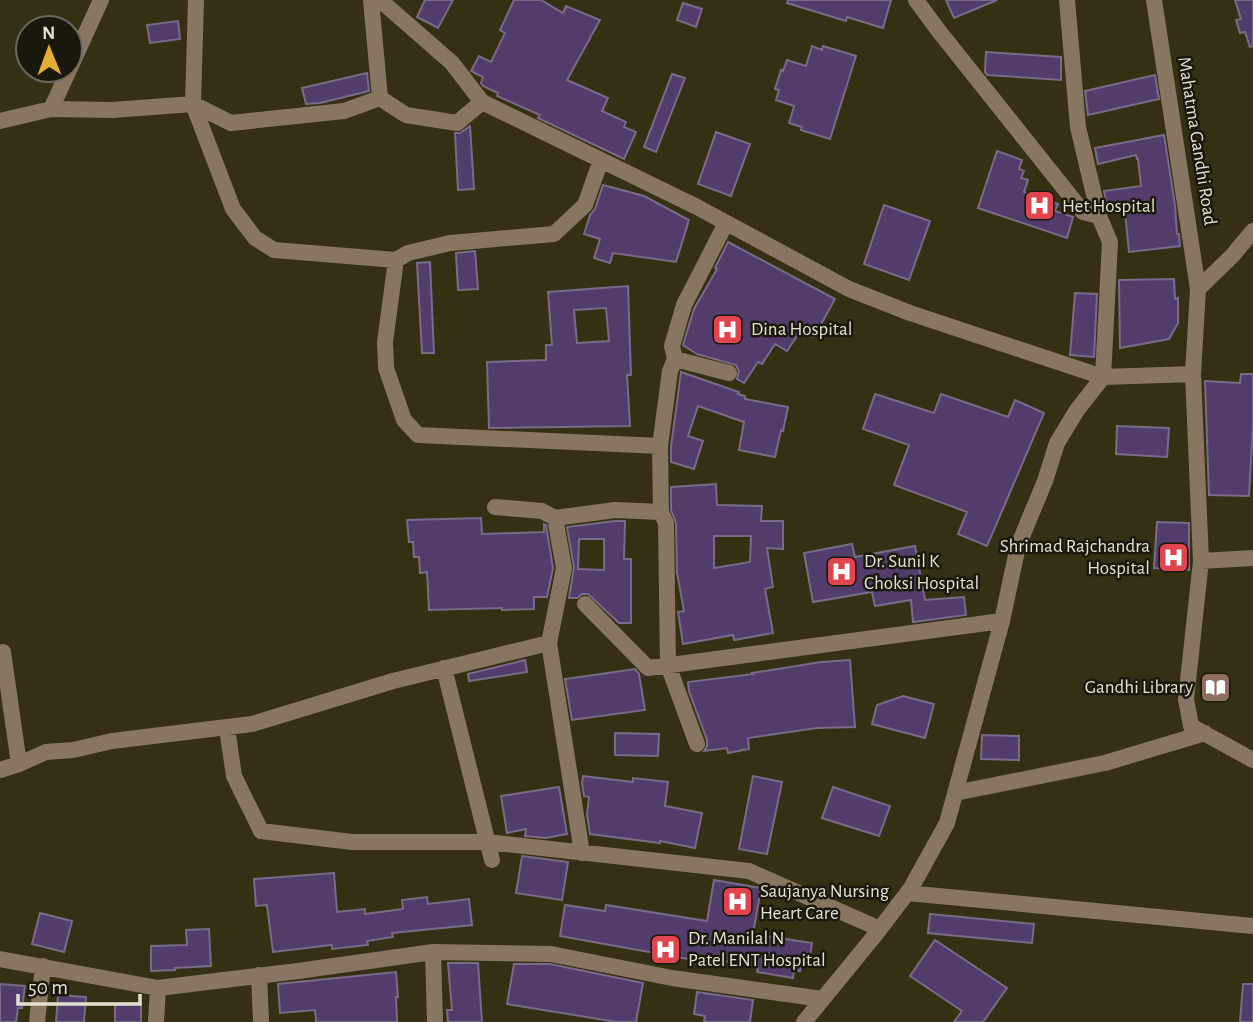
<svg xmlns="http://www.w3.org/2000/svg" width="1253" height="1022" font-family="'Alegreya Sans',sans-serif">
<style>
.building{fill:#523c6b;stroke:#776c87;stroke-width:2;fill-rule:evenodd}
.lines{fill:none;stroke-linecap:round;stroke-linejoin:round}
.minor{stroke:#887562;stroke-width:16}
.labels{text-anchor:middle;dominant-baseline:central;stroke-width:5;stroke-linejoin:round;paint-order:stroke}
.street-label{font-size:19px;fill:#e3e0d0;stroke:#1a180c}
.poi-label{font-size:19px;fill:#e3e0d0;stroke:#1a180c;text-anchor:start}
</style>
<rect width="100%" height="100%" fill="#353014"/>
<path class="building" d="M425 0H453L438 28 417 17Z
M514 0H541L563 13 566 6 600 20 567 80 608 98 602 111 626 122 624 127 636 132 624 159 538 118 540 115 497 96 498 93 483 86 481 83 483 77 471 71 479 56 491 62 505 33 500 30Z
M788 0H891L883 28 847 17 846 21 787 3Z
M946 0H997L954 18Z
M1235 0H1253V46L1250 47 1245 32 1240 33 1236 20 1241 19Z
M683 3 702 9 696 27 677 20Z
M178 21 180 39 150 43 147 25Z
M812 46 822 50 823 46 856 56 830 139 801 130 802 127 789 123 794 106 776 100 779 90 775 89 781 70 783 71 787 60 806 66Z
M986 52 1061 57V80L987 75 985 72Z
M367 73 369 91 320 103 306 104 302 88Z
M672 74 685 78 656 152 644 147Z
M1155 75 1159 99 1088 115 1085 91Z
M470 126 474 189 458 190 455 133H460Z
M716 132 750 144 731 196 698 184Z
M1164 135 1175 205 1177 234H1179L1180 246 1129 252 1124 203 1107 205 1104 191 1141 186 1138 159H1137L1136 155 1098 164 1095 148Z
M997 151 1022 160 1019 169 1024 171 1021 178 1028 180 1024 192 1058 204 1055 211 1073 217 1067 238 978 208Z
M603 185 644 196 689 220 676 262 613 253 610 263 594 258 600 239 584 234 590 215 595 209Z
M884 205 930 221 909 280 864 264Z
M728 242 835 299 814 337 801 330 787 351 775 344 762 364 758 362 744 383 737 379 739 371 736 365 697 354 683 345 694 309 717 269 715 268Z
M475 251 478 289 458 290 456 253Z
M430 262 434 353H422L417 263Z
M1174 279 1175 299 1178 298V323L1169 339 1120 348 1119 280Z
M628 286 631 375H627L630 426 489 428 487 362 546 360V345H552L548 292ZM606 308 609 341 577 343 574 310Z
M1075 293 1097 294 1094 357 1070 355Z
M681 372 739 392 738 394 745 396V399L788 407 783 431 781 430 775 457 739 450 744 422 698 406 688 436 703 441 694 469 671 462V447Z
M1241 374H1253V426L1249 496 1209 495 1205 381 1240 383Z
M875 394 934 413 941 394 1008 417 1015 400 1044 413 987 546 958 534 967 512 894 485 909 445 863 429Z
M1117 426 1169 428 1167 457 1116 454Z
M716 484 717 505 762 506 761 521H783V549L767 548 773 587 765 589 773 633 734 640 733 635 683 644 678 612 684 611 677 573 676 523 671 510V487ZM714 536H751L750 562 714 568Z
M481 518 482 534 544 532V524L546 525 553 568 547 597H534V609L502 610V608L429 610 427 572 420 573 419 557H414L413 542H409L407 520Z
M615 521H625L624 559H631V623H619L588 594H582L577 598H569L574 567 567 527ZM579 539H604V570L578 569Z
M1157 522 1189 523V570L1154 568Z
M852 544 855 557 915 546 925 600 964 597 966 615 913 622 911 600 875 606 872 592 813 602 804 553Z
M525 660 527 672 469 681 468 674Z
M850 660 855 727 817 728 748 738 749 749 728 753 727 748 704 751 707 746V740L689 691 688 682 753 674 752 673 821 662Z
M635 669 639 674 645 710 572 720 565 679Z
M903 696 934 704 925 738 872 724 877 705Z
M615 733 659 734 658 756 615 755Z
M982 735 1019 736V760L981 759Z
M583 776 633 782V778L668 782 665 806 702 813 695 848 660 841V843L590 834 587 815 589 797 584 796 582 783Z
M753 776 782 782 767 854 739 849Z
M559 787 567 834 546 838 525 836 526 829 507 833 501 796Z
M833 787 890 806 879 836 822 818Z
M522 856 568 862 562 900 516 893Z
M334 873 337 912 365 909V914L403 909 402 900 427 897 428 904 469 899 472 925 392 933 393 937 367 941 368 945 332 949V945L273 952 267 905 256 906 254 879Z
M714 880 761 888 753 934 812 943 810 956 808 955 806 964H801L800 971 794 970 793 978 757 972 758 966 724 961 723 965 710 963 560 936 565 905 605 911 606 905 707 921Z
M40 913 72 921 64 952 32 944Z
M930 914 1034 924 1032 943 928 933Z
M209 929 211 966 175 968V970L151 971V946L187 945 186 930Z
M935 940 1007 988 983 1022H954L962 1011 910 976Z
M448 963H478L482 1022H448L447 1010H452Z
M514 964H550L643 983 636 1022H617L507 1004Z
M396 972 398 997H396L397 1022H316L315 1010 280 1013 278 984Z
M0 984 25 986 22 1008H18L16 1022H0Z
M1243 984H1253V1022H1240Z
M697 992 753 1000 750 1022H704L705 1016 694 1014Z
M58 995 86 997 84 1022H56Z
M141 1003V1022H115V1004Z"/>
<g class="lines">
<path class="minor" d="M196 0 193 104 233 209 255 238 274 250 396 260 408 253 450 243 554 234 585 205 601 160
M380 0 452 63 482 102 697 207 849 289 910 313 1103 377 1193 374 1198 289 1232 256 1253 231
M916 0 938 30 1083 212 1099 216
M1154 0 1198 289
M70 68 101 0
M380 98 406 115 457 123 482 102
M51 109 69 70
M0 121 51 109 112 110 193 104 231 123 344 111 380 98 371 0
M396 260 385 342 386 368 404 420 418 435 660 446
M675 359 729 373
M1193 374 1201 561 1186 699 1191 726 1253 760
M495 507 542 511 555 518 615 510 661 512
M555 518 564 568 549 643 582 853
M1201 561 1253 558
M585 604 648 668 1002 621
M3 652 19 764
M444 668 492 860
M227 728 234 776 261 831 352 842H488L749 871 880 929
M697 744 668 665 666 523 661 512 660 446 670 371 675 359 672 346 684 305 726 223
M0 770 19 764 46 752 73 750 112 741 252 724 393 681 549 643
M955 793 1105 763 1205 733
M907 893 1253 926
M433 952 435 1022
M0 959 158 988 298 971 433 952 551 954 672 978 822 999
M259 975 261 1022
M37 1022 43 966
M156 1022 158 988
M804 1022 876 934 911 888 947 823 1002 621 1018 546 1045 481 1057 443 1077 410 1103 377 1110 242 1099 216 1078 127 1067 0"/>
</g>
<defs>
<symbol id="hospital-square" viewBox="-11 -11 22 22"><rect x="-9" y="-9" width="18" height="18" rx="4" fill="#e0444e" stroke="#1a180c"/><path d="M-5-5h3v3.5h4V-5h3V5h-3V1.5h-4V5h-3Z" fill="#fff"/></symbol>
<symbol id="library-square" viewBox="-11 -11 22 22"><rect x="-9" y="-9" width="18" height="18" rx="4" fill="#8d6e63" stroke="#1a180c"/><path d="M-6-4Q-3-5.5-.7-3.5V5Q-3 3-6 4ZM6-4Q3-5.5 .7-3.5V5Q3 3 6 4Z" fill="#fff"/></symbol>
</defs>
<g fill-rule="evenodd">
<use href="#hospital-square" x="1022" y="188" width="35" height="35"/>
<use href="#hospital-square" x="710" y="312" width="35" height="35"/>
<use href="#hospital-square" x="1156" y="540" width="35" height="35"/>
<use href="#hospital-square" x="824" y="554" width="35" height="35"/>
<use href="#library-square" x="1198" y="670" width="35" height="35"/>
<use href="#hospital-square" x="720" y="884" width="35" height="35"/>
<use href="#hospital-square" x="648" y="932" width="35" height="35"/>
</g>
<g class="labels">
<g class="street-label">
<text transform="translate(1197 141) rotate(81)">Mahatma Gandhi Road</text>
</g>
<g class="poi-label">
<text x="1062" y="206">Het Hospital</text>
<text x="751" y="329">Dina Hospital</text>
<text x="1150" y="546" text-anchor="end">Shrimad Rajchandra<tspan x="1150" dy="22">Hospital</tspan></text>
<text x="864" y="561">Dr. Sunil K<tspan x="864" dy="22">Choksi Hospital</tspan></text>
<text x="1193" y="687" text-anchor="end">Gandhi Library</text>
<text x="760" y="891">Saujanya Nursing<tspan x="760" dy="22">Heart Care</tspan></text>
<text x="688" y="938">Dr. Manilal N<tspan x="688" dy="22">Patel ENT Hospital</tspan></text>
</g>
</g>
<g transform="translate(49 49) rotate(359)"><circle r="33" fill="#1a180c" stroke="#6a685a" stroke-width="2"/>
<path d="M0-5L12 26L0 18L-12 26Z" fill="#e2ae34"/>
<text y="-10" font-size="19" font-weight="bold" text-anchor="middle" fill="#e3e0d0">N</text>
</g>
<path d="M18 994v10h122v-10" fill="none" stroke="#e3e0d0" stroke-width="3.5"/>
<text x="28" y="994" font-size="21" fill="#e3e0d0" stroke="#1a180c" stroke-width="5" paint-order="stroke">50 m</text>
</svg>
